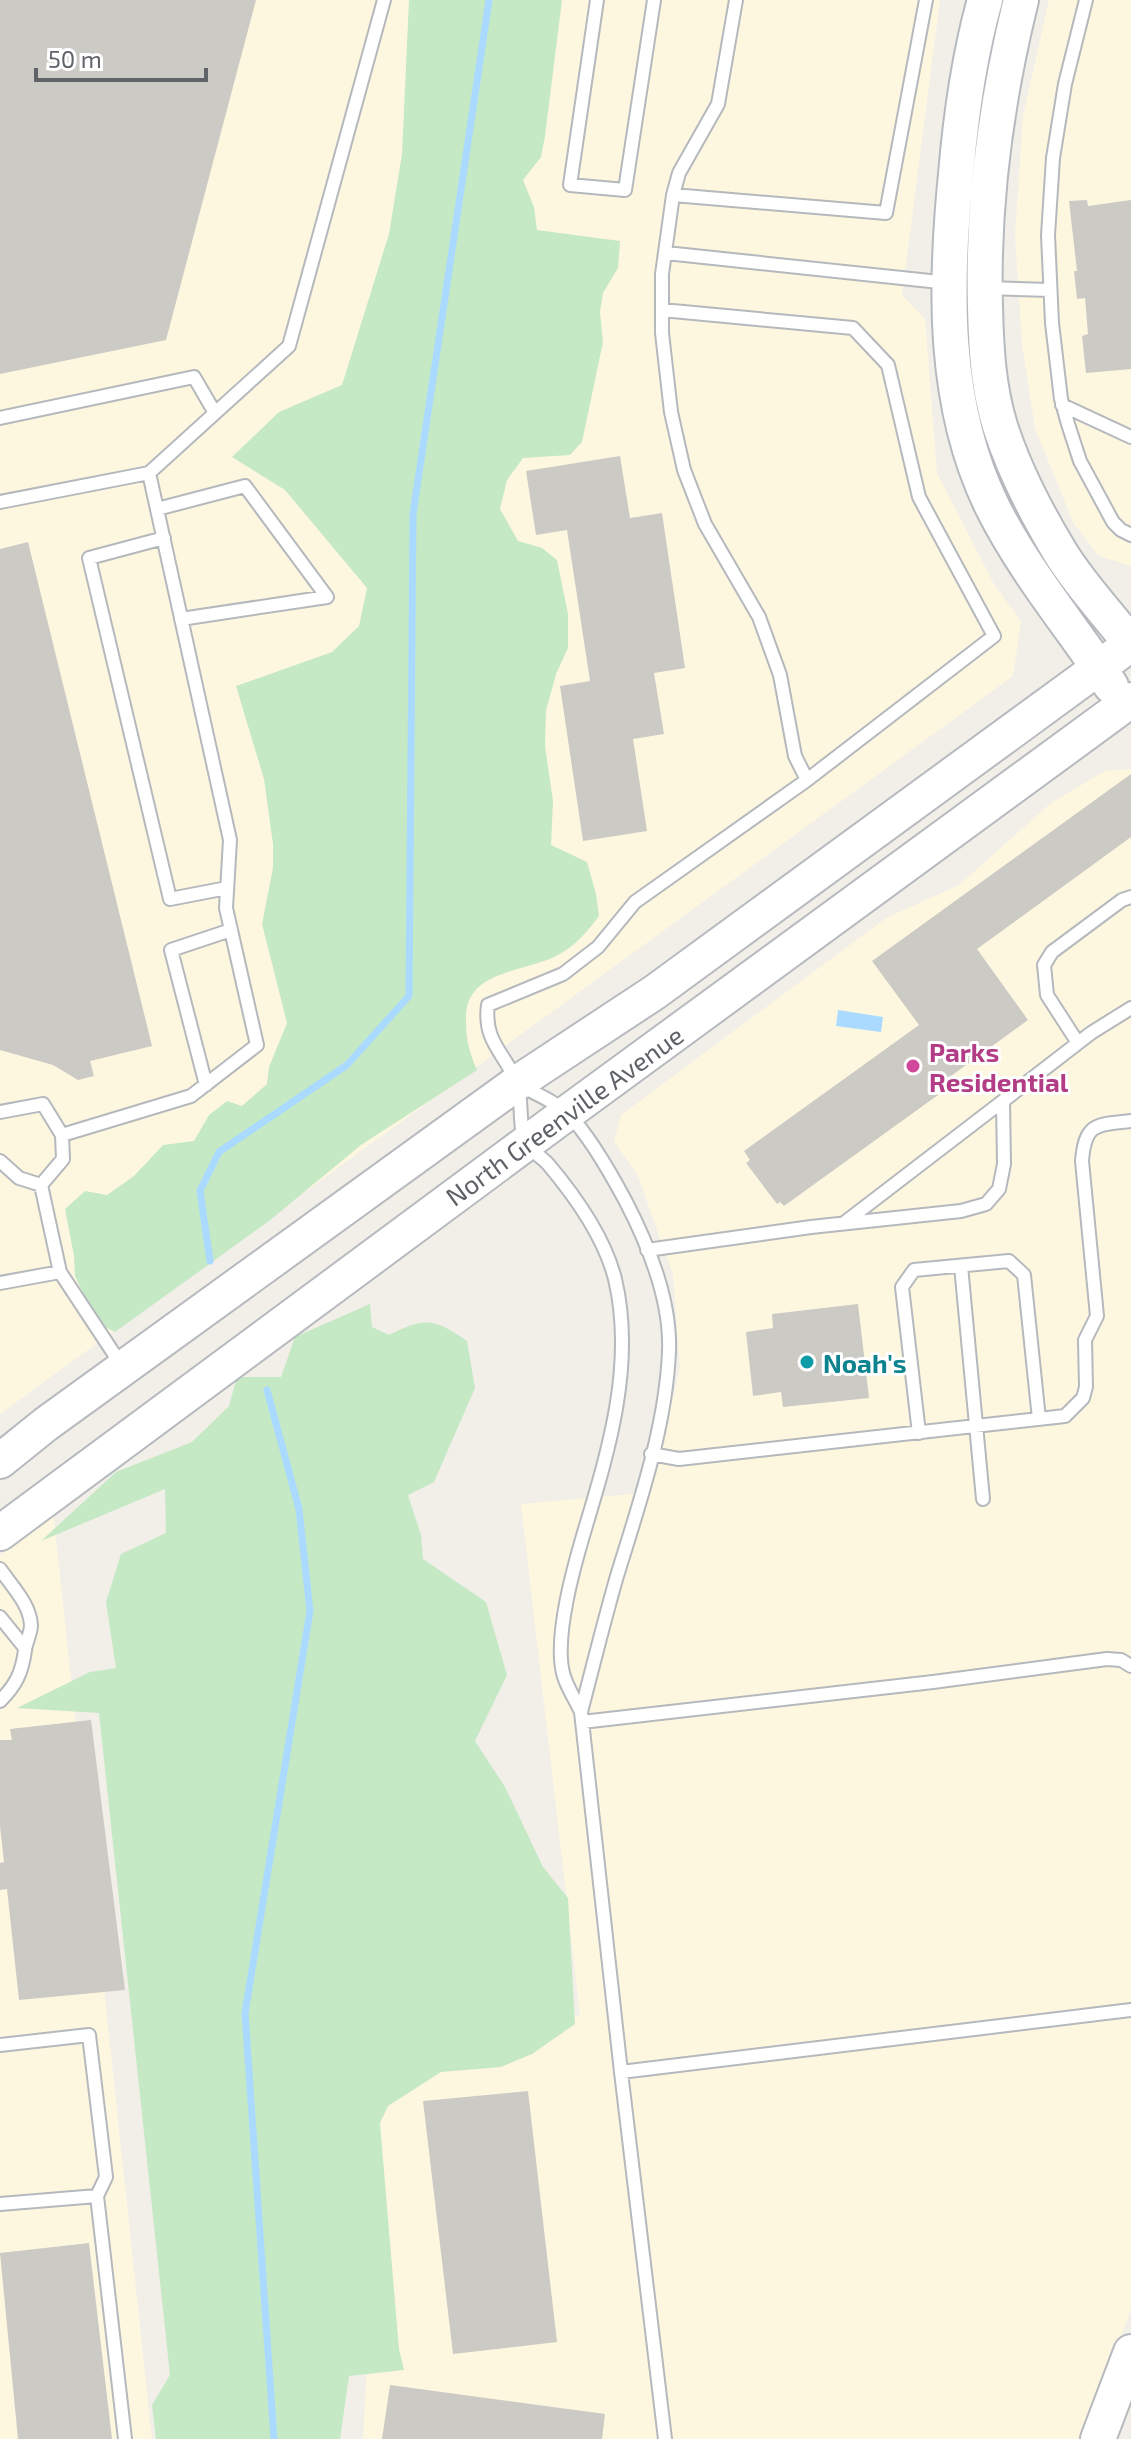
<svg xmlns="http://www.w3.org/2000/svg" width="1131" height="2439" font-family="'Exo 2',sans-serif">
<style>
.commercial{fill:#fef7e0}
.green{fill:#c5e8c5}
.water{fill:#aadaff}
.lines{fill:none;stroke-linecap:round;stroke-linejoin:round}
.stream{stroke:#aadaff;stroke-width:7}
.building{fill:#cccac5}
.lane-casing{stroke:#b5b8bc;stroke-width:16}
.secondary-casing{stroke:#b6babf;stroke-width:38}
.lane{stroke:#fff;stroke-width:12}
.secondary{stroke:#fff;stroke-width:34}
.hotel-dot{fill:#d1479c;stroke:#fff;stroke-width:3}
.culture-dot{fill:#0f9aa8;stroke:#fff;stroke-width:3}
.labels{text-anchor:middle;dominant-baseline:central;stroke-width:6;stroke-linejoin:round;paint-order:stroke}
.hotel-label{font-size:26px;font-weight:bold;fill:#b23c85;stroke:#fff;text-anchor:start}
.street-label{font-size:26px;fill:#5f6368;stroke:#fff}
.culture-label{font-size:26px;font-weight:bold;fill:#0d838f;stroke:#fff;text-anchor:start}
</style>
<rect width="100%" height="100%" fill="#f1efe8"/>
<path class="commercial" d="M0 0H940L902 295 925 319 937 473 994 584 1021 621 1013 676 0 1414Z
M1049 0H1131V566L1099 556 1073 522 1035 428 1022 345 1015 235 1023 116Z
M1131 769V2309L1083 2439H363L384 2052 580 2015 521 1504 642 1493 665 1430 680 1368 673 1275 638 1176 614 1141 621 1115 886 918 959 885 1051 803 1105 771Z
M53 1510 152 2439H0V1555Z"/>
<path class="green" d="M409 0H562L545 136 541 157 523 180 534 207 537 230 620 241 618 268 603 293 600 312 603 342 582 442 570 455 523 458 507 480 500 509 518 541 542 548 557 560 568 614V648L556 674 546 711 545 746 553 801 551 845 587 862 596 894 599 916C588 931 575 946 558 955 528 972 467 969 466 1016 466 1039 468 1048 477 1070L361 1145 269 1221 115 1332 97 1323 75 1276 74 1256 65 1209 85 1191 107 1195 134 1176 163 1145 194 1141 209 1115 227 1101 242 1106 267 1084 269 1067 287 1023 262 924 273 868V844L264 779 236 686 332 652 359 626 367 588 285 490 232 457 279 412 342 385 389 234 402 154Z
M370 1304 372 1327 389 1335C425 1317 434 1318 467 1341L475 1388 434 1482 408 1495 421 1535 423 1559 486 1602 507 1675 475 1741 505 1787 543 1867 568 1898 575 2024 532 2054 501 2067 441 2072 388 2106 380 2123 399 2349 404 2370 349 2376 340 2439H156L152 2405 170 2375 99 1713 17 1708 90 1672 116 1668 106 1602 121 1554 166 1533 165 1489 41 1541 116 1472 192 1442 229 1406 237 1377H281L295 1337Z"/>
<path class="water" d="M838 1010 883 1017 881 1032 836 1026Z"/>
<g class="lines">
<path class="stream" d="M210 1261 200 1191 219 1152 347 1065 409 996 413 514 489 0
M267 1390 299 1509 310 1611 245 2013 274 2439"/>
</g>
<path class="building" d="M0 0H256L166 340 0 374Z
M1087 200 1088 206 1131 200V369L1086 373 1082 336 1088 334 1085 298 1077 299 1074 271H1077L1069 201Z
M620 456 630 518 662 513 685 668 654 673 664 734 633 739 647 831 583 841 560 686 590 681 567 530 536 535 526 471Z
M28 542 152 1046 90 1061 94 1076 78 1080 53 1065 0 1050V549Z
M1131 774V837L977 949 1028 1020 933 1089 938 1095 784 1206 780 1202 777 1204 746 1163 750 1160 744 1151 919 1025 872 961Z
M858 1304 869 1398 783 1407 781 1392 753 1396 746 1332 773 1328 772 1314Z
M91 1720 125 1990 19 2000 7 1889 0 1890V1863L4 1862 0 1827V1740H12L10 1729Z
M528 2091 557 2342 453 2354 423 2101Z
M89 2243 112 2439H18L0 2253Z
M390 2385 605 2414 602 2439H382Z"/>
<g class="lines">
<defs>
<path id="lane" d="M597 0 570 185 625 190 654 0
M736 0 718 104 679 173 673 195 662 274V333L671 412 684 470 705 524 759 617 780 675 795 756 807 780
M1086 0 1065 84 1053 158 1048 235 1052 323 1061 399 1068 424 1080 461 1113 522 1121 530 1131 535
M673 195 886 213 926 0
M666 253 949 283
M987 288 1050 290
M662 310 853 328 888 365 919 497 994 636 807 780 635 902 598 947 563 974 488 1005C483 1042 505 1053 517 1083 523 1100 518 1127 526 1143 530 1151 542 1157 548 1164 575 1196 605 1239 615 1279 635 1363 609 1449 585 1529 574 1566 554 1636 563 1673 566 1686 575 1699 581 1712L621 2072 665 2439
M1062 405 1131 437
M0 418 194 377 215 413
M149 473 289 346 384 0
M0 502 149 473 230 840 226 908 257 1045 191 1096 62 1135
M157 509 245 486 327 597 181 619
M164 538 89 558 170 899 227 888
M1078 1043 1047 995 1044 965 1052 952 1122 900 1131 897
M206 1085 171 950 231 930
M521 1086C536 1094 556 1102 568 1114 589 1135 611 1174 625 1200 648 1244 671 1300 669 1351 666 1427 639 1504 617 1576 604 1621 593 1666 581 1712
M0 1112 43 1104 62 1135 63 1159 41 1185
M0 1161 19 1178 41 1185
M41 1185 60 1272 122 1366
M844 1223 1003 1101
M647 1250 811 1227 961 1211 986 1204 999 1189 1004 1164 1003 1101 1091 1033 1131 1008
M961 1266 983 1499
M0 1283 60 1272
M919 1433 902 1287 914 1270 1009 1261 1024 1275 1039 1419
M651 1454 679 1459 1065 1416 1083 1398 1086 1387 1085 1340 1097 1316 1082 1161C1085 1122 1097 1125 1131 1121
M0 1569C11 1585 30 1604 31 1625 31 1633 26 1642 25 1650 22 1673 16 1685 0 1701
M0 1617 25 1648
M582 1722 933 1682 1107 1659 1121 1660 1131 1666
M0 2045 89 2035 106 2177 97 2196 0 2204
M621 2072 1131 2010
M97 2196 125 2439"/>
<path id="secondary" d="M985 0C969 57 961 115 956 174 945 285 942 406 993 508 1025 572 1072 627 1111 686
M1021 0C996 101 982 202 985 307 986 348 988 387 1000 426 1014 470 1037 514 1060 552 1080 585 1108 614 1131 644
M0 1461 46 1424 517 1083 655 992 1131 644
M0 1533 567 1113 1131 700
M1098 2439 1131 2352"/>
</defs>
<use href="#lane" class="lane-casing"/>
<use href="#secondary" class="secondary-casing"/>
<use href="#lane" class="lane"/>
<use href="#secondary" class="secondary"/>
</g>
<circle class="hotel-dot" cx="913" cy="1066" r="8"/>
<circle class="culture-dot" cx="807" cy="1362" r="8"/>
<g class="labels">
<g class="hotel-label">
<text x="929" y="1051">Parks<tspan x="929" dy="30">Residential</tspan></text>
</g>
<g class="street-label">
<text transform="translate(564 1115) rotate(-36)">North Greenville Avenue</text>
</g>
<g class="culture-label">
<text x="823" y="1362">Noah's</text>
</g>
</g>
<path d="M36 68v12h170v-12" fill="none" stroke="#5f6368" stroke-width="4"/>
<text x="48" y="68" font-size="24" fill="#5f6368" stroke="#ffffff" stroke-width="6" paint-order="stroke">50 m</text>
</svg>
